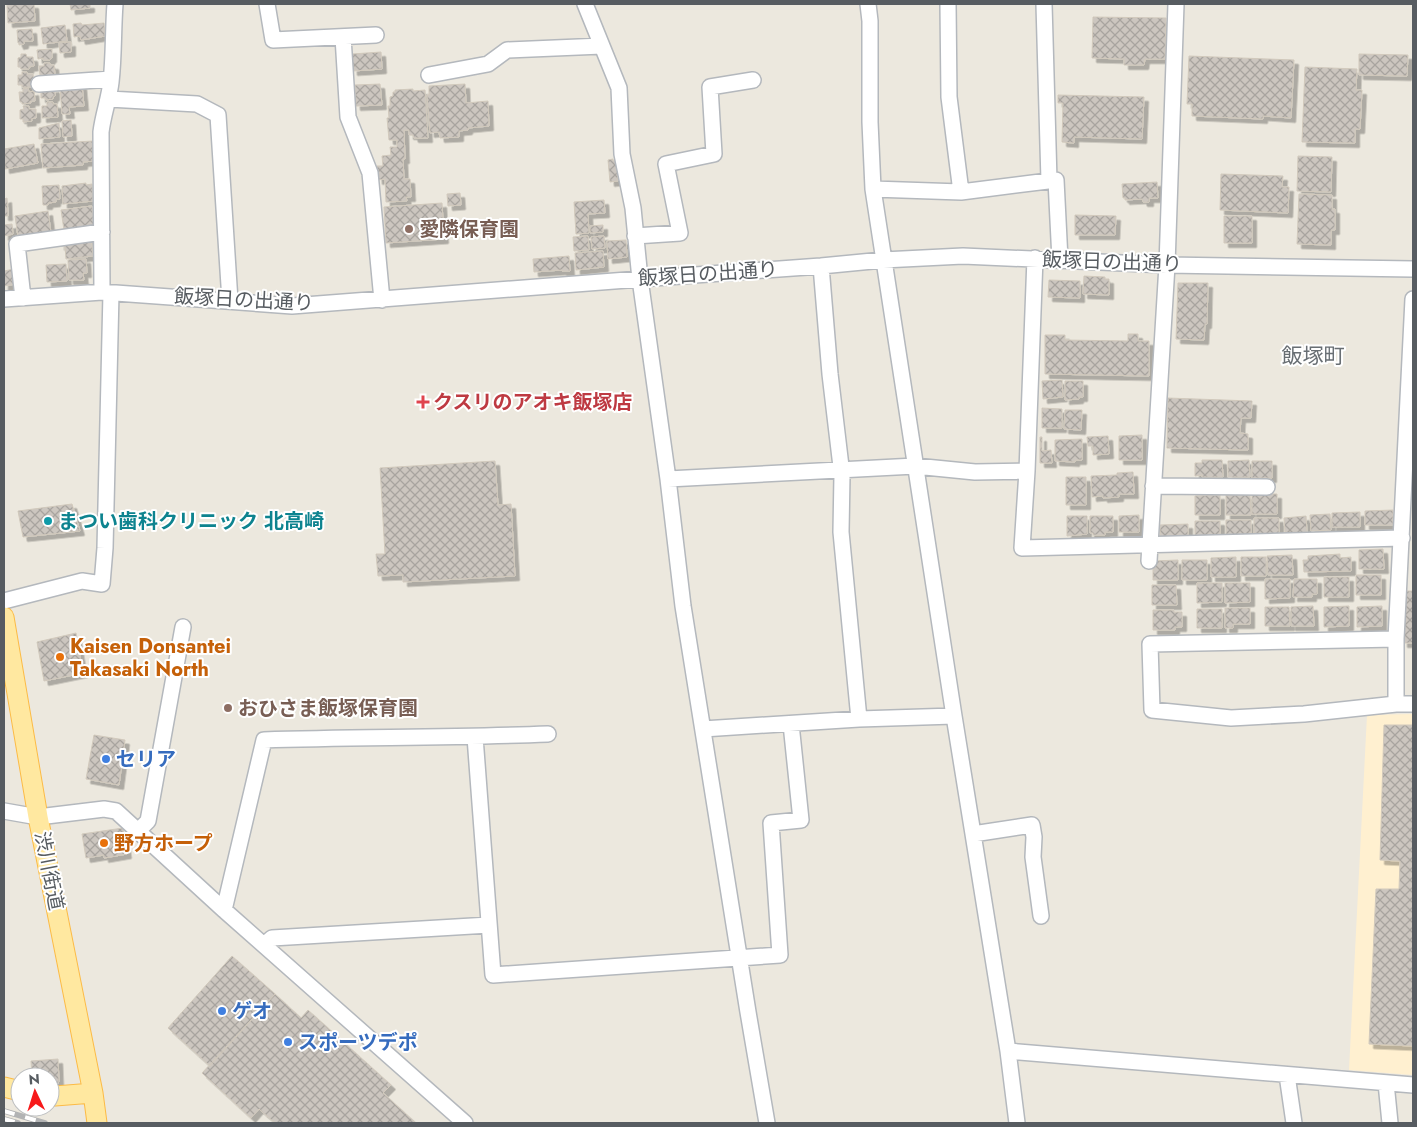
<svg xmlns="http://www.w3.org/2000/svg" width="1417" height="1127" font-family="Jost,'Noto Sans JP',sans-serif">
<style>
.commercial{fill:#fff0d0}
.building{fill:url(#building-cross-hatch);stroke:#d1c9bc;filter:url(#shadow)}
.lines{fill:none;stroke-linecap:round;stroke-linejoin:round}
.minor-casing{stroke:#b4b8bd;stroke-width:18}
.major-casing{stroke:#fcbb46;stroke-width:21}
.minor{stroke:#fff;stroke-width:15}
.major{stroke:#ffe8a0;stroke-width:19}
.rail-casing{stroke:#b2b3b4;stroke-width:5.5}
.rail{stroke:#fff;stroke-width:4;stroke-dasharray:11;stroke-linecap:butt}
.education-dot{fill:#8d6e63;stroke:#fff;stroke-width:2}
.health-dot{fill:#e0444e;stroke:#fff;stroke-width:2}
.culture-dot{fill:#0f9aa8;stroke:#fff;stroke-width:2}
.food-dot{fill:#e8710a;stroke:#fff;stroke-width:2}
.shop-dot{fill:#3f7fe0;stroke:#fff;stroke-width:2}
.labels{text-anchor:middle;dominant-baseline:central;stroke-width:4;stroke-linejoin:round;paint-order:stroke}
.education-label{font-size:20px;font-weight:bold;fill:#785e54;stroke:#fff;text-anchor:start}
.street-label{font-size:20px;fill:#575c61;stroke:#fff}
.health-label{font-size:20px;font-weight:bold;fill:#be3a42;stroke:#fff;text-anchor:start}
.culture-label{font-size:20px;font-weight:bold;fill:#0d838f;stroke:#fff;text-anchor:start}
.food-label{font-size:20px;font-weight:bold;fill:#c56008;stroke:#fff;text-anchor:start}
.shop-label{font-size:20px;font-weight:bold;fill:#366cbe;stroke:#fff;text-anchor:start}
.neighbourhood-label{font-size:21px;fill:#686e73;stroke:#fff}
</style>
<defs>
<pattern id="building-cross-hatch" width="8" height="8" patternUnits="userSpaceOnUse" patternTransform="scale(1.25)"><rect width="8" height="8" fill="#ccc6bf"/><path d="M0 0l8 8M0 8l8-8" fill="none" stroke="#a8a49f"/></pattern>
<filter id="shadow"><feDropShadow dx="4.5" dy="4.5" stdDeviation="0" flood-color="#0004"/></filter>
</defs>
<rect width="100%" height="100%" fill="#ece8de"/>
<path class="commercial" d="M1413 714V1075L1349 1070 1367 715Z"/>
<path class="building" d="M18 4H34L35 21 8 23 7 5Z
M70 4H90V8L71 10Z
M1093 17 1166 18 1165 59H1145L1144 65H1124V59L1092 58Z
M81 23 82 25 104 23 105 36 81 40 80 36 74 37 73 24Z
M65 25 67 41 43 44 41 28Z
M32 29 33 41H24V44L19 45V43H18L17 30Z
M71 42V52L60 53 59 43Z
M52 49V58H51L50 60H43V58L38 59 37 50Z
M381 52 382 69 353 71 352 54Z
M21 54H26L27 57H33L34 66 29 67V69H21L20 67H18V58L21 57Z
M1359 54 1408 55 1407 76 1359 75Z
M1189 56 1294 60 1291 118 1263 116V119L1192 116V104H1187Z
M44 63H50V65H54L55 75H51V77L43 78V75H40L39 66H44Z
M1305 67 1357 69 1356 90H1362L1360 129H1355V143L1302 142Z
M22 72H27V74H33L34 83 30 84 31 87H22V85H18V75H22Z
M380 84 382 105 356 106 355 85Z
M465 84 466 103 488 101 489 126 468 128V130L459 131V137L440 138 439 132 430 133 427 95H429V86Z
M82 85 84 106 69 107 70 114H62L60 87Z
M28 88 29 92 34 91 35 101H30L31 103 22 104V102H20L19 92H23V89Z
M55 88V96L53 97V99L46 100 45 98H41V89Z
M413 89V91L425 90 428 138H414L413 135H409V130H404L405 159H403L404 179H410L411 197H406L407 201 386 202 385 179 378 180 377 166H383L382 156 391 155 390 147H397V140H389L387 118H389L388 106H390V97L393 96V92H395V90Z
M1058 95 1144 97 1142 139 1074 137V143L1062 142 1063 103H1058Z
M47 102H53V104H57L58 117 42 118V106H47Z
M23 106H29V109H36V118L31 119 32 121 23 122V119H20V110L24 109Z
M71 120 72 136 63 137 62 121Z
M59 123 60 137 39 139V128Z
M93 141 94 161 83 162V165L43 168 41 144Z
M34 144 38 163 5 169 4 149Z
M1298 156 1332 157 1331 192 1297 191Z
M613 159V161L616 160 618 181 610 182 608 160Z
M1221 174 1283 176 1282 187H1289L1288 213 1220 210Z
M1157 182 1158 198H1149V202H1143L1142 199 1125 200V198H1123L1122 184Z
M86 183V185L92 184 93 201 63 204 62 186Z
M59 185 60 199H56V202L48 203V205H43L42 186Z
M460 193 461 205 448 206 447 194Z
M1299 194 1332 195V209H1335V230H1331V245L1297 244Z
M7 198 8 216H4V199Z
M604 200 605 213 588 214 589 233 576 234 574 202Z
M442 203 444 239 386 243 384 207Z
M92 206 94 225 84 226V230L74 228 64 230 61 210Z
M48 211 51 233 18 237 15 216Z
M1075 215 1116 216 1115 235H1075Z
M1224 216H1252V243H1224Z
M12 224 13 234 4 236V225Z
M603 225V232L590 233V226Z
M588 236 589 250 574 251 573 237Z
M604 236 605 248 592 249 591 237Z
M91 238 93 256 66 259 65 246H60V241Z
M626 240 627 257 608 259 607 241Z
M603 251 604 267 576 270 575 253Z
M569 256 570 271H562V270L534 272 533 259Z
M86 259 87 273H83L84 280H69L68 260Z
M66 264 67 281 47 282 46 265Z
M14 269 16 284 4 286V271Z
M1084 276 1105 277V279H1109V295L1083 294Z
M1049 280 1080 281V298L1048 297Z
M1178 283H1208L1207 324H1205L1204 340 1176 339Z
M1128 334H1138V341H1149V376L1045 374V335H1065V340L1128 341Z
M1062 380 1063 397 1043 399 1042 381Z
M1065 381H1083V397H1079V399L1065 400Z
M1168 398 1252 401 1251 418H1241L1240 433 1248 434V450L1167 448Z
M1042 408 1062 409V428H1042Z
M1065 410H1082L1081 430 1064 429Z
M1142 435V460H1119V436Z
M1108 436 1109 454 1093 455V446H1088L1087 437Z
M1040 437H1042V451L1051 450 1052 463H1040Z
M1082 439V460H1075V462L1055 461V440Z
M1202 460H1222L1223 477H1202V475L1195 476V463H1202Z
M1249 460 1250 477H1228V461Z
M495 461 498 505 511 504 515 576 403 582V575L378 576 376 554H385L380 468Z
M1252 461H1272V478H1252Z
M1133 472 1134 494H1119V497L1103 498V496L1092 497 1091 476 1117 475V473Z
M1066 477H1086V505H1066Z
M1252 494H1277V514H1252Z
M1220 495V515H1195V496Z
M1226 495H1250L1251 515H1226Z
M72 504 80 531 23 537 18 511Z
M1393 510V525H1365V511Z
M1360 512V527H1332V513Z
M1330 514 1331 530 1311 531 1310 515Z
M1139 515V532H1119V516Z
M1067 516H1087V534L1067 536Z
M1090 516H1113V532H1105V535H1093V533H1090Z
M1306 516 1307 532 1285 534 1284 518Z
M1254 518H1279V537L1254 538Z
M1226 520H1251V539L1226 540Z
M1195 521H1220V540L1195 541Z
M1188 524V537L1160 538V525Z
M1383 549 1384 569H1359V550Z
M1340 554V558L1351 557V571L1304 572 1303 560H1308V556Z
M1292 555 1293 575H1268L1267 556Z
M1236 557V577H1211V558Z
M1241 557H1266V576H1241Z
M1178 560V580H1153V561Z
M1182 560H1207V580H1182Z
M1356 575H1381V595H1356Z
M1324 577H1349V597H1324Z
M1265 579H1290V598L1265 599Z
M1294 579H1317V594H1312V597H1293Z
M1197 583H1222V602L1197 603Z
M1225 583H1250V602L1225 603Z
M1152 585H1176L1177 605H1152Z
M1403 591H1413V643H1403Z
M1313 606 1314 626H1291V607Z
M1349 606V626L1324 627V607Z
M1382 606V626L1357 627V607Z
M1265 607H1289L1290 626H1265Z
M1225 608H1250V624H1233V628H1225Z
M1197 609H1222V628H1197Z
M1153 610H1174V612H1182V627H1175V630H1153Z
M76 633 83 673 44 681 37 642Z
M1384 725H1413V1046L1369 1044 1376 889H1399L1400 861 1380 860Z
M94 735 125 740 119 785 86 779Z
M123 828 127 854 104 858V855L86 858 82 834Z
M232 956 275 994 210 1066 168 1028Z
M275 994 301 1018 308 1010 391 1085 383 1093 416 1123H275L259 1109 251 1118 202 1073Z
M58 1059 59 1081 56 1087 50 1090V1077H32L31 1061Z"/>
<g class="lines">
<defs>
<path id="minor" d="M267 4 273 40 376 35
M585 4 619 88 622 154 633 208 640 279 668 479 683 606 748 1012 767 1123
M868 4 870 21V122L873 189 954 716 1008 1051 1017 1123
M948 4 949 97 961 192
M1044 4 1049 181
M343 37 348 117 370 173 382 300
M429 75 488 64 507 50 602 46
M39 84 111 79
M109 99 197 104 218 115 230 301
M873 189 961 192 1056 180 1060 260
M635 236 680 233 666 164 714 154 710 87 753 80
M821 266 830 374 842 475 841 532 859 719
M102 292 101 132C103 115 109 99 111 82 114 56 113 30 115 4
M23 298 17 244 102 232
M4 299 102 292 292 306 640 279 821 266 883 260 963 256 1167 265 1413 269
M1027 471 1035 258
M668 479 915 466 975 472 1027 471 1022 548 1402 538
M1153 486 1267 487
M1149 561 1167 265 1176 4
M4 601 82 581 102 584 105 548 111 293
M1396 639 1150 644 1152 710 1231 718 1304 714 1396 704H1413
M1396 704V639L1413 299
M703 729 859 719 954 716
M475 737 493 975 780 955 771 823 801 820 791 724
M4 811 38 817 104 809 116 811 224 910 465 1123
M138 831 148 821 183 627
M973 834 1032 825 1034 837 1033 857 1041 916
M224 910 264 740C358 737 453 738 548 734
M264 945 272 938 489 925
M1008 1051 1413 1085
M1287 1075 1294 1123
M1386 1083 1390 1123"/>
<path id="major" d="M4 617 38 817 93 1093 97 1123
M4 1087 20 1091
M50 1096H55L93 1093"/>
</defs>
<use href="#minor" class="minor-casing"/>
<use href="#major" class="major-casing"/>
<use href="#minor" class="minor"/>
<use href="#major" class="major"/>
<defs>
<path id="rail" d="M4 1111 45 1123
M4 1119 18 1123"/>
</defs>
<use href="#rail" class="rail-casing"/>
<use href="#rail" class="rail"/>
</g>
<g class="education-dot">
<circle cx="409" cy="229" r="5"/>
<circle cx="228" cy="708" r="5"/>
</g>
<path class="health-dot" d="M420.5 394.5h5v5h5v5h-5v5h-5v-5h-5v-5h5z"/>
<circle class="culture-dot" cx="48" cy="521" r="5"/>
<g class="food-dot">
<circle cx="60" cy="657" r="5"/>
<circle cx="104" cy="843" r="5"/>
</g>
<g class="shop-dot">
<circle cx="106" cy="759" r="5"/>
<circle cx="222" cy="1011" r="5"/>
<circle cx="288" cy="1042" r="5"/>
</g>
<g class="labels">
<g class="education-label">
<text x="419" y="229">愛隣保育園</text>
<text x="238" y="708">おひさま飯塚保育園</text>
</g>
<g class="street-label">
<text transform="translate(1112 262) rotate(2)">飯塚日の出通り</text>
<text transform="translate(708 274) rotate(-4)">飯塚日の出通り</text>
<text transform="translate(244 300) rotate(3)">飯塚日の出通り</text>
<text transform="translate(49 871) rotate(79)">渋川街道</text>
</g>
<g class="health-label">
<text x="433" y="402">クスリのアオキ飯塚店</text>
</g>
<g class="culture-label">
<text x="58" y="521">まつい歯科クリニック 北高崎</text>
</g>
<g class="food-label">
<text x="70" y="646">Kaisen Donsantei<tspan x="70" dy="23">Takasaki North</tspan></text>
<text x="114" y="843">野方ホープ</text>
</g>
<g class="shop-label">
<text x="116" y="759">セリア</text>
<text x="232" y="1011">ゲオ</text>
<text x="298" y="1042">スポーツデポ</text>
</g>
<g class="neighbourhood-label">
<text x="1313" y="356">飯塚町</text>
</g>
</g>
<rect width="1417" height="1127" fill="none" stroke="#575c61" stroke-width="10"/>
<g transform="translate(35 1092) rotate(356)"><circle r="24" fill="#ffffff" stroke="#bcbec0"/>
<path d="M0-4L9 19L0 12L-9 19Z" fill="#f7191a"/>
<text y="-8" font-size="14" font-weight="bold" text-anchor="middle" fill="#575c61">N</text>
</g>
</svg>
